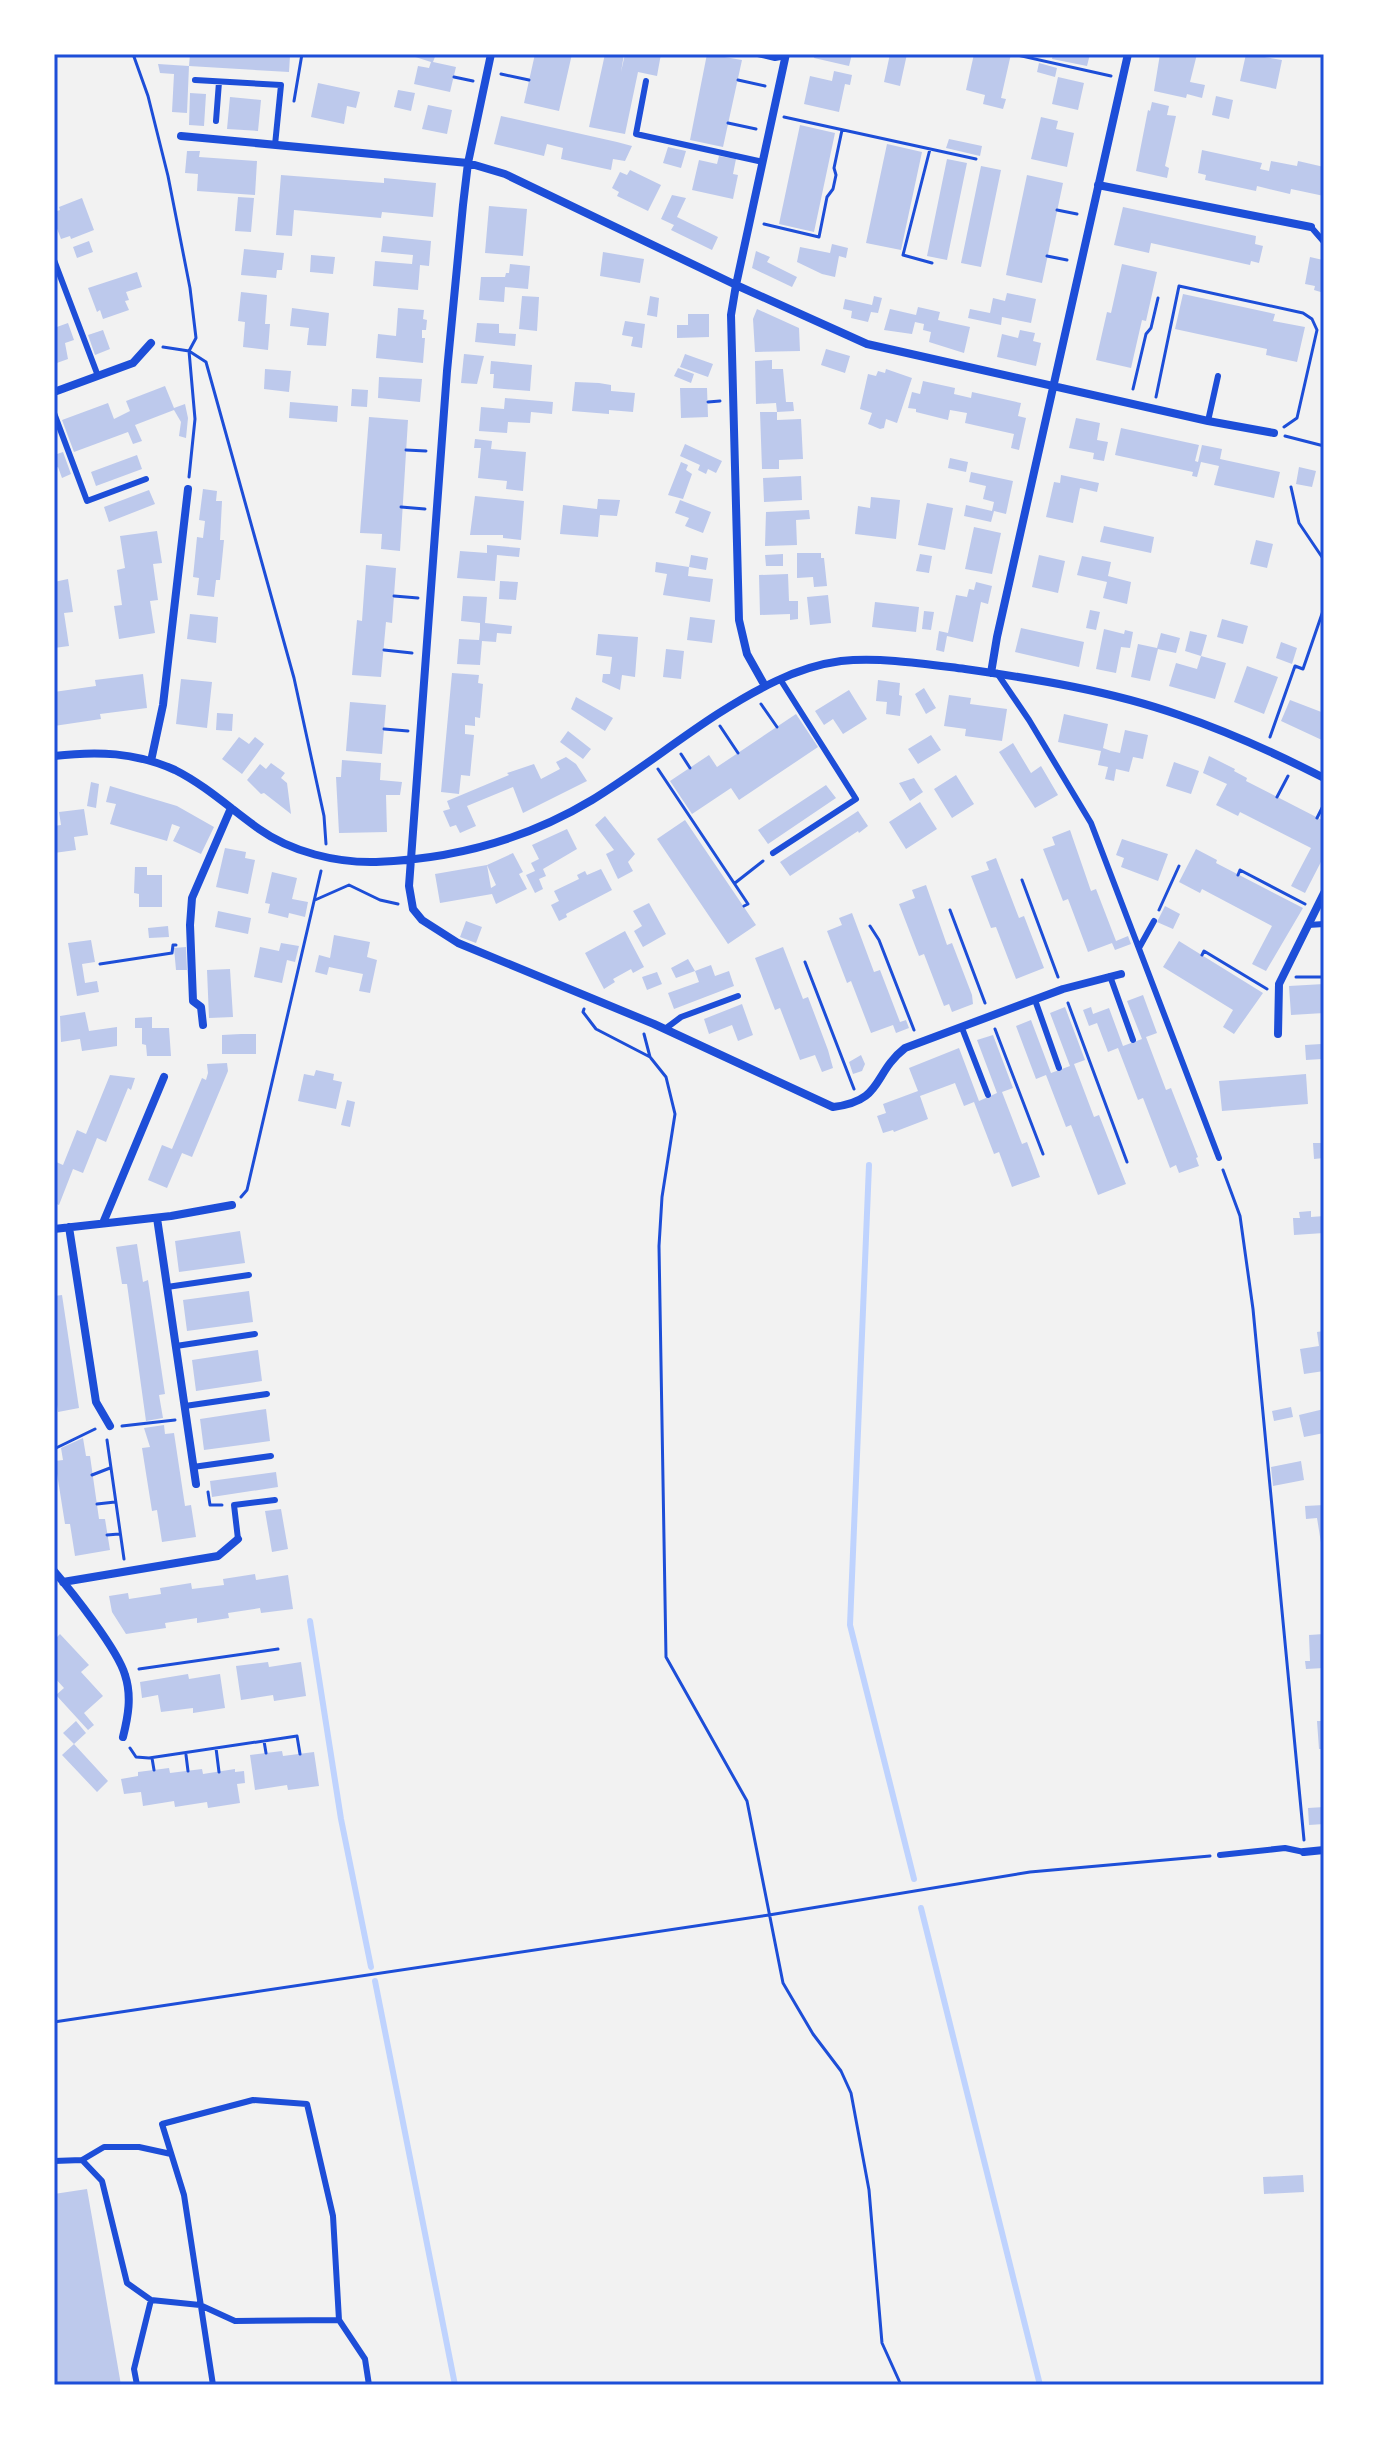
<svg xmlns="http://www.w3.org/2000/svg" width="1378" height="2439" font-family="'Source Sans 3',sans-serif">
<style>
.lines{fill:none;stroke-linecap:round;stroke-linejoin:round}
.stream{stroke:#bfd3fe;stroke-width:6}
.building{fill:#bdc9ec}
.path{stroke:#1d4ed8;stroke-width:3}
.service{stroke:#1d4ed8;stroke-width:6}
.minor{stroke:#1d4ed8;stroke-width:8}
.neatline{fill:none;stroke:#1d4ed8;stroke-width:3}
</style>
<rect width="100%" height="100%" fill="#f2f2f2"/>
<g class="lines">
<path class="stream" d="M869 1165 850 1625 914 1879
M310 1621 341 1819 371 1967
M921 1908 1040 2385
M375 1981 455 2385"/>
</g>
<path class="building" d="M190 54 290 56 289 72 189 66 187 113 172 112 174 74 160 73 158 64 189 66Z
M406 54H436L433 62 456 67 450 92 414 84 418 66 429 68 431 62Z
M535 54H572L559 111 524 103Z
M605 54H624L621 72 625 54H661L657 76 638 72 625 134 589 127Z
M707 54 742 60 723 147 690 140Z
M815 54H852L849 66 814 58Z
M890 54H907L900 86 884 82Z
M974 54H1011L1001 98 1006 99 1003 109 983 104 985 95 966 90Z
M1053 54H1090L1087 66 1052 59Z
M1160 54H1197L1190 82 1205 85 1202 98 1187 94 1186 98 1154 91Z
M1246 54 1282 60 1276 89 1240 81Z
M1039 63 1057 68 1055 77 1037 72Z
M834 71 852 75 850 85 845 84 839 112 804 104 810 76 832 81Z
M1058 77 1084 83 1078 110 1052 104Z
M318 83 360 92 356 108 347 106 344 124 311 117Z
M398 90 415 93 411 111 394 107Z
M190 93 206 94 204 126 189 125Z
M1216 96 1233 100 1229 119 1212 115Z
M230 97 261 100 258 131 227 129Z
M1152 102 1169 106 1167 115 1176 116 1165 166 1169 168 1167 178 1136 171 1148 110 1150 111Z
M428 105 452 110 447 134 422 129Z
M501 116 617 142 632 146 625 161 613 159 611 170 561 159 563 148 547 144 544 156 494 144Z
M1041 117 1058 121 1056 129 1074 133 1067 167 1031 159Z
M800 125 835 133 814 232 779 224Z
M949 139 982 146 980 156 946 148Z
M887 144 922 152 901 250 866 243Z
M668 147 686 151 681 168 663 163Z
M1202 150 1262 163 1260 169 1269 171 1271 161 1297 166 1298 161 1324 167V196L1291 189 1290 194 1257 186 1256 191 1205 180 1206 175 1198 173Z
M187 151H200L199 157 257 161 255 195 197 191 198 174 185 173Z
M719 156 736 159 733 174 738 175 733 199 692 190 699 160 717 164Z
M947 159 967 163 947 260 927 256Z
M981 166 1001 170 981 267 961 263Z
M630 170 661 185 648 211 617 196 619 192 612 188 620 172 627 175Z
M281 175 384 183V178L436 183 433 217 382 212 381 218 294 210 292 236 276 235Z
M1027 175 1063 183 1042 283 1006 275Z
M672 195 686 198 677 217 718 237 712 250 671 230 674 225 661 219Z
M238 197 254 198 251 232 235 231Z
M82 198 94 230 71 239 70 236 61 239 54 221V212L60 210 59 207Z
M489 206 527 209 523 256 485 253Z
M1123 207 1256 236 1255 244 1263 246 1259 263 1251 261 1250 265 1151 243 1149 253 1114 245Z
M383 236 431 241 429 266 420 265 418 290 373 286 375 261 412 264 413 255 381 252Z
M89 241 93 252 77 258 73 247Z
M832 244 848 248 846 258 839 256 835 277 822 274 797 262 800 247 830 253Z
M244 249 284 253 282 270H277L276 278 241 275Z
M756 251 770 257 767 262 797 277 792 287 752 268Z
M603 252 644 259 640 283 600 276Z
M311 255 335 257 333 274 310 272Z
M1310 257 1323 260 1324 293 1314 290 1315 286 1305 284Z
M510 264 530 266 528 289 505 287 504 302 479 300 481 277H505L506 273H509Z
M1122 264 1157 272 1146 321 1142 320 1131 368 1096 360 1107 312 1111 313Z
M137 272 142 287 126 292 129 300 125 301 129 310 103 319 100 310 97 312 88 288Z
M241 292 267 295 265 324H270L268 350 243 347 245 322 238 321Z
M1007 293 1036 299 1031 323 1002 317 1001 325 968 318 970 309 990 313 993 298 1005 301Z
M1183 294 1275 314 1273 321 1305 327 1297 362 1266 355 1267 349 1175 329Z
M522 296 539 297 537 331 519 329Z
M650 296 659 298 657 317 647 315Z
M874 296 882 298 878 313 871 312 868 322 851 318 852 311 843 309 845 299 872 305Z
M918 307 940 312 938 320 970 327 964 353 929 342 931 332 923 330 924 324 915 322 912 334 884 330 890 309 916 315Z
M292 308 329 313 326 346 307 345 309 328 290 326Z
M398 308 424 310 423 319 427 320 426 330H422V338H425L423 363 376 358 378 334 396 336Z
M757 309 799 328 800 351 755 352 753 319Z
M688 314H709V337L677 338V325H688Z
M625 321 645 324 642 348 631 346 633 337 622 335Z
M68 323 74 340 65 343 68 359 54 364V328Z
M477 323 499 324V333L516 334 515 346 475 342Z
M103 330 110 349 95 355 88 335Z
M1020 330 1035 333 1033 341 1041 343 1036 366 997 357 1002 334 1018 338Z
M826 349 850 356 845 373 821 365Z
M464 354 484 356 477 384 461 383Z
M685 354 713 364 708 377 680 367Z
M772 360V369H783L786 402H793L794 411 777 412 776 403 756 404 755 361Z
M491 361 532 365 530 391 493 388 494 374H490Z
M678 368 694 374 691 383 674 376Z
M265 369 291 371 289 392 264 389Z
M886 369 912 378 897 423 886 419 884 428 880 429 868 424 872 413 860 409 868 374 876 376 878 371 885 373Z
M379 377 422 379 420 402 378 398Z
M923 381 955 388 954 394 971 398 972 392 1021 403 1018 416 1026 418 1019 450 1011 448 1014 434 965 423 967 413 950 410 948 420 916 412V409L908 408 912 392 920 394Z
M575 382 599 383 611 385V391L635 393 633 412 609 410V414L572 411Z
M165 386 174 408 185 404 188 418 186 438 179 436 181 422 174 410 135 425 142 441 133 444 128 432 74 452 62 420 108 403 114 419 130 411 126 401Z
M680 388H707L708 417 681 418Z
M352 389 368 390 367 407 351 406Z
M505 398 553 402 552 414 531 412 530 423 508 422 507 433 479 431 481 407 504 409Z
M290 402 338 406 337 422 289 418Z
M760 412H777V420L801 419 803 459 779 460V469H762Z
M369 417 408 420 400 551 381 549 382 534 360 533Z
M1076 418 1100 423 1097 440 1108 442 1104 461 1093 459 1094 453 1069 448Z
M1121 428 1199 445 1195 461 1198 462 1202 445 1222 449 1220 459 1280 472 1274 498 1214 485 1219 466 1201 462 1197 477 1192 476 1193 472 1115 455Z
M475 439 492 441 491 449 526 452 523 491 506 489 507 481 478 478 481 448H474Z
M685 444 722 461 716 473 708 469 706 474 698 470 700 465 680 456Z
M63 452 71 474 62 478 58 467 54 469V455Z
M137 455 142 469 96 486 91 472Z
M950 458 968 462 966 472 948 468Z
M681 462 688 465 686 470 692 474 683 499 668 495Z
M1299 467 1316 471 1312 487 1296 484Z
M971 472 1013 481 1006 514 994 511 991 522 964 516 966 505 992 511 994 502 983 499 986 486 969 482Z
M1061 475 1099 483 1097 492 1080 488 1073 523 1046 517 1054 482 1060 483Z
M801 476 802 500 764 502 763 478Z
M203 489 217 491 216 501H222L220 540H224L220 580H216L214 597 197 595 199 578 193 577 197 537 203 538 205 521 199 520Z
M149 490 155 504 109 522 104 507Z
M475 496 524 501 521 540 503 538V535H470Z
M871 497 900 500 896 539 855 534 858 506 870 508Z
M598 499 620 500 617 516 600 515 598 537 560 534 563 505 597 509Z
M680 500 711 512 703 533 685 526 689 518 675 513Z
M927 503 953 508 945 550 918 545Z
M809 510 810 519 796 520 797 545 765 546 766 512Z
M1104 526 1154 537 1151 553 1100 542Z
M974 527 1001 533 992 574 965 569Z
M157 531 162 563 153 564 158 600 150 601 155 633 119 639 114 606 122 605 117 570 125 568 120 536Z
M1256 540 1273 544 1267 568 1250 564Z
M487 545 520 548 519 557 497 555 495 581 457 578 460 551 487 553Z
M797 553H821V558H824L827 586 814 587 813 577 797 578Z
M783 554V566H766L765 555Z
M920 554 932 556 929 573 916 571Z
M691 555 708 558 706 570 689 567 688 576 713 579 710 602 663 595 667 574 655 572 656 562 689 567Z
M1039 555 1065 561 1058 593 1032 587Z
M1082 556 1111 562 1108 576 1131 582 1127 604 1103 598 1107 582 1077 575Z
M366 565 396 568 392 623 386 622 381 677 352 675 357 620 362 621Z
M788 574 789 601H798V619L790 620V614L760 615 759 575Z
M68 579 73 612 64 613 69 646 54 648V582Z
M500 581 518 582 516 600 499 599Z
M976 582 992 586 988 604 981 602 973 642 947 636 944 652 936 650 939 631 948 633 956 595 967 597 969 589 974 590Z
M828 595 831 623 810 625 807 597Z
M463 596 487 597 485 623 512 626 511 634 497 633 496 642 482 641 480 665 457 664 459 639 479 640 480 632V623L461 621Z
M875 602 919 607 916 632 872 627Z
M1090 610 1100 612 1096 630 1086 628Z
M924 611 934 612 931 630 922 629Z
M190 614 218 617 216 643 187 639Z
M690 617 715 620 712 643 687 640Z
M1222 619 1248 626 1243 644 1217 637Z
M1021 628 1084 642 1079 667 1015 652Z
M1104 629 1124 634 1125 630 1133 632 1130 648 1121 647 1116 673 1096 669Z
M1190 631 1207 635 1201 656 1185 651Z
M1161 633 1180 638 1176 653 1158 649 1150 681 1131 677 1138 644 1157 648Z
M598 634 638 637 635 677 622 675 620 690 602 682 603 674H610L612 657 596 655Z
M1281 642 1297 648 1292 664 1276 658Z
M666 649 684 651 681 679 663 677Z
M1201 656 1226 663 1215 699 1169 686 1176 663 1197 669Z
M1247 666 1278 677 1264 714 1234 702Z
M452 673 479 675 478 683 483 684 480 718 475 717V726L465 725V734L474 735 472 755 470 776 461 775 459 794 441 792Z
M143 674 147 708 100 714 101 719 54 726V692L96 686 95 680Z
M181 679 212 682 207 728 176 724Z
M878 680 900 683 899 695 902 696 900 716 886 714 887 702 876 701Z
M924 688 936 708 926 714 915 694Z
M849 690 867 719 843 734 833 719 824 725 815 711Z
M949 695 971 698 970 704 1007 709 1002 741 965 736 966 729 944 726Z
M576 697 613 718 605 731 571 709Z
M1290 700 1324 713V741L1281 721Z
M350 702 386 705 382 754 346 751Z
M217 713 233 714 232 731 216 730Z
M796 714 818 747 739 800 731 788 692 814 670 781 709 755 717 767Z
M1064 714 1108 724 1103 748 1111 751 1120 753 1125 730 1148 735 1143 759 1133 757 1129 772 1116 769 1114 781 1105 779 1108 767 1098 765 1101 751 1058 742Z
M568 731 591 749 583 759 560 742Z
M931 735 941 750 918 764 908 749Z
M239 737 249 744 255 737 264 744 242 774 222 759Z
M1013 743 1031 773 1041 766 1058 795 1035 808 999 752Z
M1209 756 1235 769 1234 771 1247 778 1246 781 1324 821V856L1305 893 1291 886 1311 848 1240 812 1238 816 1216 805 1227 784 1203 773Z
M566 757 576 764 587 781 523 813 513 787 467 806 476 826 460 833 456 825 450 827 443 811 450 809 447 801 509 775 507 773 534 764 541 779 560 769 556 762Z
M342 760 381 763 380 780 402 782 400 795H386L387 832 339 833 336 777H341Z
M1174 762 1199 771 1191 794 1166 786Z
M271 763 285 773 281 778 287 783 291 814 264 793 261 794 247 780 260 764 266 769Z
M956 775 974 804 952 818 934 789Z
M914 778 923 792 910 801 899 783Z
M91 782 99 784 96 808 87 806Z
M826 785 836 798 768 844 758 830Z
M110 786 177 806 214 827 201 854 173 841 180 827 172 824 167 841 110 824 116 804 106 802Z
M920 802 937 829 906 849 889 822Z
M84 809 88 835 74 837 76 850 54 853V826L61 825 59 812Z
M858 811 868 826 859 833 858 831 790 876 780 862Z
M605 816 635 854 628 862 633 871 618 879 606 854 614 850 595 825Z
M685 820 756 925 728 944 657 839Z
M567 829 577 849 543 869 546 876 539 879 543 889 535 893 526 875 535 871 531 863 539 859 532 845Z
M1070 830 1091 891 1096 889 1116 941 1128 936 1131 944 1115 950 1112 943 1088 952 1068 899 1063 901 1043 849 1055 845 1052 837Z
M1122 839 1168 854 1158 881 1121 867 1124 858 1116 855Z
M225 848 246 852 245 858 255 860 248 894 216 887Z
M1196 849 1217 860 1216 863 1303 908 1266 971 1252 964 1272 926 1202 889 1200 893 1179 882Z
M513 853 523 872 519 874 527 889 496 904 492 894 440 903 435 874 487 865 491 888 496 885 487 865Z
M996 858 1019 918 1024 916 1044 968 1016 979 996 927 991 928 971 876 989 870 986 862Z
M135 867H147V875H162V907H139V894L134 893Z
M601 869 612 890 566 914 567 917 559 921 551 905 559 901 554 891 579 879 577 875 585 871 587 875Z
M272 872 297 878 292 899 308 902 305 917 289 913 288 918 268 913 270 904 265 903Z
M926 885 947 945 952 943 972 995 973 1004 952 1012 949 1004 944 1006 924 954 919 956 899 904 915 898 912 890Z
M649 903 666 934 643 947 634 931 642 926 633 911Z
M1165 906 1180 914 1173 929 1157 922Z
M218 911 251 918 248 934 215 927Z
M852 913 874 972 880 970 900 1022 906 1020 909 1028 896 1033 893 1025 871 1033 851 981 847 983 827 931 842 925 839 918Z
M466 921 482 927 476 943 460 937Z
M168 926 169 937 149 938 148 928Z
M625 931 644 967 633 973 631 969 613 979 615 982 604 989 585 953Z
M334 935 370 942 367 957 377 960 370 993 359 991 363 974 329 967 327 975 315 972 319 955 330 958Z
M91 940 95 962 82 964 85 983 97 981 99 992 77 996 68 943Z
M1179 941 1263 993 1234 1034 1223 1027 1233 1010 1163 967Z
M281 943 299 946 295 962 287 960 282 983 254 977 260 947 279 951Z
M186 947 187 970H176L174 948Z
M783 947 803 999 808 997 828 1050 833 1068 822 1072 815 1055 800 1060 780 1008 775 1010 755 958Z
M688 959 695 971 711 965 715 976 729 971 734 986 674 1009 668 993 699 982 695 971 676 978 671 968Z
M230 969 233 1017 209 1018 207 970Z
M657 972 662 984 647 990 642 977Z
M1324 984V1013L1291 1015 1289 986Z
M1143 995 1157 1033 1146 1037 1166 1090 1171 1088 1198 1157 1196 1158 1199 1166 1179 1173 1176 1165 1170 1168 1143 1098 1138 1100 1118 1048 1108 1052 1097 1023 1089 1026 1083 1010 1091 1007 1093 1014 1109 1008 1123 1046 1142 1039 1127 1001Z
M742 1004 753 1035 738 1041 732 1025 709 1034 704 1019Z
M1065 1007 1085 1060 1074 1064 1094 1117 1099 1115 1126 1184 1098 1195 1071 1125 1066 1127 1046 1075 1036 1079 1016 1026 1031 1020 1051 1073 1070 1066 1050 1013Z
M85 1012 89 1031 117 1027V1046L82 1051 80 1039 61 1042 60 1016Z
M152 1017V1028H169L171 1056H147L146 1045 142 1044V1028H135V1018Z
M241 1034H256V1054H222V1035Z
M993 1035 1013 1088 1002 1092 1022 1144 1027 1142 1040 1177 1012 1187 999 1152 994 1154 974 1102 964 1106 955 1083 920 1096 928 1119 894 1132 893 1130 883 1133 877 1116 886 1113 883 1104 918 1091 909 1068 959 1048 979 1101 997 1093 977 1040Z
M1321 1044 1322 1059 1306 1060 1305 1045Z
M861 1055 865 1064 862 1071 853 1074 849 1062Z
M227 1063 228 1071 192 1157 182 1153 167 1188 148 1180 162 1145 172 1149 202 1078 206 1080 208 1073 207 1064Z
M316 1070 334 1074 333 1080 342 1082 336 1109 298 1101 304 1074 314 1076Z
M1306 1074 1308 1104 1222 1111 1219 1081Z
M110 1075 135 1078 131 1090 128 1088 106 1142 97 1138 83 1173 73 1169 59 1205 54 1203V1161L63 1165 77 1130 86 1134Z
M347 1100 355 1102 350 1127 341 1125Z
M1313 1143H1324V1158L1314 1159Z
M1311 1211V1217L1324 1216V1233L1294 1235 1293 1218H1300L1299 1212Z
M240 1231 245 1263 179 1272 175 1241Z
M137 1244 143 1282 148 1280 165 1394 159 1395 163 1418 146 1421 127 1284H122L116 1247Z
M249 1291 253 1322 187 1331 183 1300Z
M62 1295 79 1408 58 1412 54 1383V1296Z
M1324 1331V1371L1304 1374 1300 1349 1319 1346 1317 1332Z
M258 1350 262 1381 196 1391 192 1360Z
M1291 1407 1293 1417 1274 1421 1272 1411Z
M266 1409 270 1441 204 1450 200 1419Z
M1324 1409V1433L1304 1437 1299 1415Z
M164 1425 165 1434 174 1433 185 1506 191 1505 196 1537 162 1542 157 1510 152 1511 142 1448 150 1447 144 1428Z
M83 1438 86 1456H90L99 1519H105L110 1550 75 1556 70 1524H65L55 1461 63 1460 61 1448Z
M1301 1461 1304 1480 1273 1486 1271 1467Z
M276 1472 278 1487 212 1497 210 1481Z
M1324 1505V1549H1322L1317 1518 1306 1519 1305 1506Z
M281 1509 288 1549 272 1552 265 1511Z
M255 1574 256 1580 288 1575 293 1609 261 1613 260 1608 228 1613 229 1618 197 1623V1618L165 1623 166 1628 126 1634 112 1612 109 1596 128 1593 129 1599 161 1594 160 1588 191 1583 192 1589 224 1585 223 1579Z
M60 1634 89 1665 81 1672 103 1696 84 1713 94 1725 88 1730 56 1695 64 1688 54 1677V1635L56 1638Z
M1324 1634V1668L1306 1669 1305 1661H1310L1309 1635Z
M268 1662 269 1667 301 1662 306 1696 274 1701 273 1695 241 1700 236 1666Z
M188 1674 189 1679 220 1674 225 1708 193 1713V1708L161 1712 158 1695 142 1698 140 1682Z
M76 1721 86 1733 74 1744 63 1733Z
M1317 1721H1324V1749H1319Z
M74 1744 108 1781 97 1792 62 1755Z
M282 1751 283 1756 314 1752 319 1786 288 1790 287 1785 255 1790 250 1755Z
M169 1768 170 1773 202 1769 203 1774 235 1769V1772L244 1771 245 1783 237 1784 240 1803 208 1808 207 1802 175 1807 174 1801 143 1806 141 1792 124 1794 121 1779 138 1776V1772Z
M1324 1807V1824L1309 1825 1308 1808Z
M1303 2175 1304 2192 1264 2194 1263 2177Z
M87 2189 96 2240 121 2385H54V2194Z"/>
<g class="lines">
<path class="path" d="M133 54 148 96 168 176 190 288 196 338 189 351 206 362 294 678 324 816 326 844
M1013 54 1111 76
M501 74 529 80
M454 77 473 81
M738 80 765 86
M294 101 302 54
M784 117 976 159
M728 123 756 129
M930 149 903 255 932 263
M1057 210 1077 214
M764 224 819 237 827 197 833 189 836 175 834 168 842 130
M1047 256 1067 260
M163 347 189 351 195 419 189 477
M1133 389 1146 334 1151 328 1158 298
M1156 397 1179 286 1303 313 1312 319 1317 330 1297 418 1284 427
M708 402 720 401
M1285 436 1324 446
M406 450 426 451
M1291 487 1299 523 1324 560
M401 507 425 509
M394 596 418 598
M384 650 412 653
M761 704 777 727
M720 726 738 753
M384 729 408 731
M1270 737 1295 666 1303 669 1324 608
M681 754 690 768
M658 769 748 904 744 906
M1277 797 1288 776
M1317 818 1324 804
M1238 875 1240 870 1305 904
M1022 880 1058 977
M735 883 763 861
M315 900 349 885 380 900 398 904
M950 910 985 1003
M1159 910 1179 866
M870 926 879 940 914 1030
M1202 955 1204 951 1267 989
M805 962 854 1089
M100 964 172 953 173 945H176
M1296 977H1324
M1068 1003 1127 1162
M584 1009 583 1012 596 1029 650 1057 666 1077 675 1114 662 1197 659 1246 666 1657 747 1801 783 1983 813 2034 841 2071 851 2093 869 2190 882 2343 901 2385
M995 1029 1043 1154
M644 1034 650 1057
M1223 1170 1240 1216 1253 1309 1304 1840
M241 1197 247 1190 321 871
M122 1426 175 1420
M107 1440 124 1559
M54 1449 95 1429
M92 1475 110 1468
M208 1492 210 1505H222
M97 1504 115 1502
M107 1535 119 1534
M139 1669 278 1649
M264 1741 266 1753
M130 1748 136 1757 149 1758 297 1736 300 1754
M216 1748 219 1772
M186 1755 188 1771
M152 1758 154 1770
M54 2022 769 1915 1030 1872 1210 1856"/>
<path class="service" d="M758 54 775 58 786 56
M195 80 281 85 275 145
M646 81 636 134 763 162
M216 121 219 82
M1311 227 1324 242
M54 260 98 376
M54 413 87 501 146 479
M1208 421 1218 376
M997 673 1029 720 1091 823 1219 1158
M773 853 856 799 780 679
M1308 925 1324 924
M1139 948 1154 921
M1110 976 1133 1040
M1035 1000 1059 1068
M962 1028 988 1095
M665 1029 681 1017 738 996
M167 1287 249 1275
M176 1346 255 1334
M185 1406 267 1394
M193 1467 271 1456
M238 1539 234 1505 275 1500
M1220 1855 1285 1848 1304 1852
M82 2160 102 2181 127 2283 151 2300 200 2305 235 2321 339 2320
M54 2161 82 2160 104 2147H139L171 2154
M137 2385 134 2369 151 2300
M213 2385 184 2195 162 2124 253 2100 307 2104 333 2216 339 2320 365 2359 369 2385"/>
<path class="minor" d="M491 54 468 163 463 205 447 371 409 886 413 909 422 920 458 943 654 1024 833 1107C884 1101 872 1074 905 1048L1063 989 1121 974
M181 136 468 163 505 174 736 285 867 344 1208 421 1274 433
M1098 185 1311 227
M54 392 133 363 151 343
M991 673 997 637 1128 54
M765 686 747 654 739 620 731 315 736 285 786 54
M54 756C96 751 136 752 175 770 205 785 231 809 259 829 291 852 337 863 376 862 452 859 527 839 592 800 654 762 710 712 776 681 797 671 818 664 841 661 881 657 925 664 965 669 1036 679 1111 691 1179 715 1229 732 1277 754 1324 778
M151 761 163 705 188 489
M203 1025 201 1007 193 1001 190 925 192 898 231 808
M1278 1034 1279 984 1324 893
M157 1218 196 1484
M103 1223 164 1077
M69 1227 96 1402 110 1426
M54 1229 171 1216 232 1205
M54 1571C72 1592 118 1650 125 1675 132 1696 128 1717 123 1737
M63 1582 218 1556 238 1539
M1304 1852 1324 1850"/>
</g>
<rect width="1378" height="2439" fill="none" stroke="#ffffff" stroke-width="112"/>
<rect x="56" y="56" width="1266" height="2327" class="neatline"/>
</svg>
